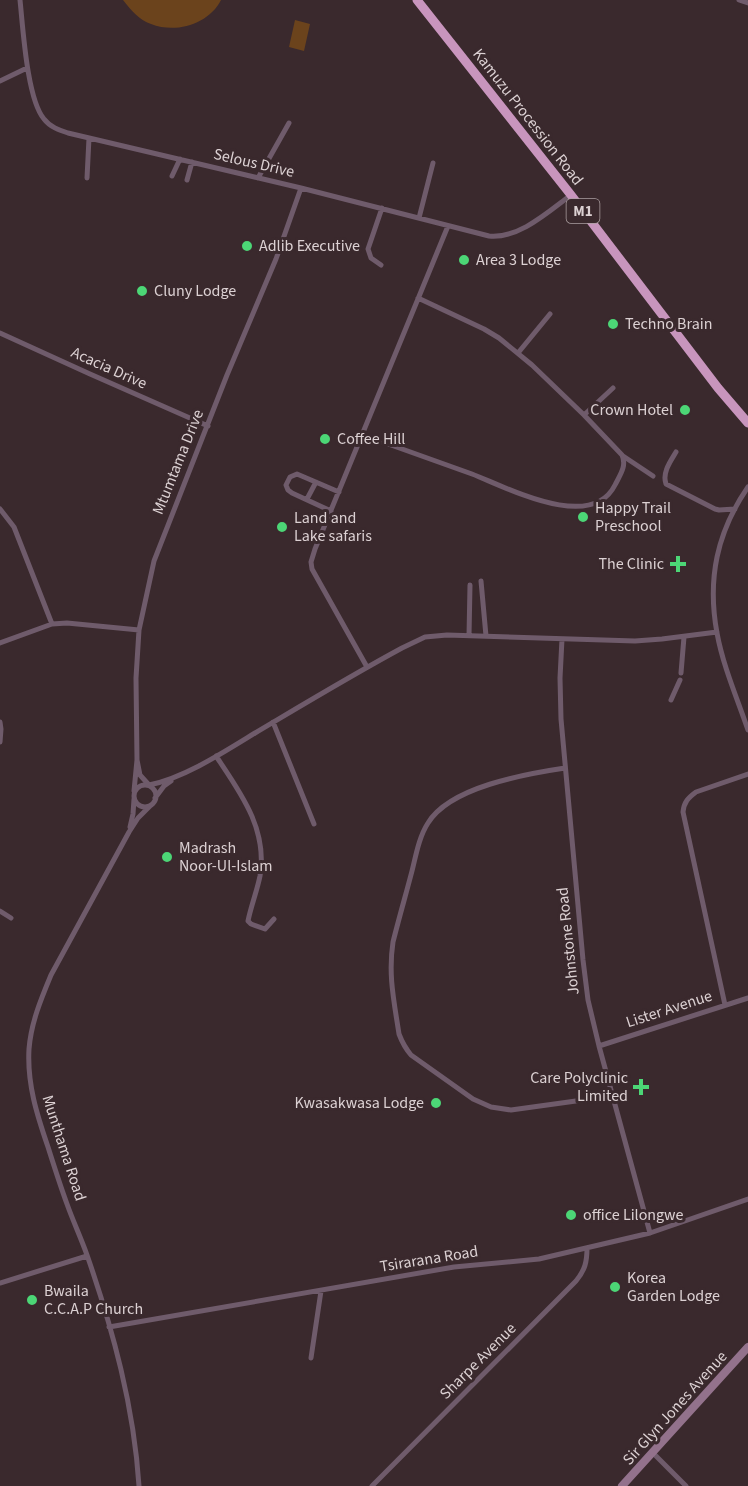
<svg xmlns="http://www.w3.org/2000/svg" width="748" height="1486" font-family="'Source Sans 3',sans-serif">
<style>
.green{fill:#6b431c}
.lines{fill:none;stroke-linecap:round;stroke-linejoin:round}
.street{stroke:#6f5b6b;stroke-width:5}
.secondary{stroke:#93728c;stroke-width:8}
.highway{stroke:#c895bd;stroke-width:9}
.poi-dot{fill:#4cd676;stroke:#3a292d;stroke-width:2}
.labels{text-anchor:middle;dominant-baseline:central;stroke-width:6;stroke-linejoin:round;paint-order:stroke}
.shield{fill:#3a292d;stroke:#ab9fa1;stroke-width:1.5}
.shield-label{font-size:15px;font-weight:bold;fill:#dcd1d3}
.street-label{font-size:16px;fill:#dcd1d3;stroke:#3a292d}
.poi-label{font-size:16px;fill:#dcd1d3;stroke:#3a292d;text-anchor:start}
</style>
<rect width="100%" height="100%" fill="#3a292d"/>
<path class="green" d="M123 0H221C209 24 176 34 151 24 139 20 131 10 123 0Z
M295 20 310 24 304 51 289 47Z"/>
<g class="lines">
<path class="street" d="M20 0C23 28 27 99 44 119 50 127 59 130 68 133L301 188 489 236C519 239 548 212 571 195
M739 0 748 3
M0 81 27 68
M172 176 180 159
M87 178 89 138
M258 178 289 123
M187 180 192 162
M419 218 433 163
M381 265 371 258 368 249 382 208
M0 333 90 374 208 426
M518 353 550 314
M584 415 613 388
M363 435C399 448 435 461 472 474 506 487 591 533 615 485 620 475 627 466 622 455L584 415 532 365 499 338 484 329 418 298
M676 452C670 462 662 473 666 484L715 509 719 510 735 509
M623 456 653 476
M748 487C717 532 707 579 717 633 723 666 737 698 748 730
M307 499 316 482
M0 509 14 527 52 624
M331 511 292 493 288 490 286 485 290 477 297 474 339 492
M481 581 486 636
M469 636 470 585
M562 639 560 678 561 719 583 960 588 1000 599 1046 650 1233
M0 643 52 624 67 623 139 630
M367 667 312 569 311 562 315 549 448 226
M681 673 684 637
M671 700 680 680
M0 722 1 729 0 742
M273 722 314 824
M216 756C240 792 268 829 260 876 257 891 251 906 248 921L251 924 265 929 274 919
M137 760 140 775 149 785C184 778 224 752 255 733 304 704 352 675 402 648L425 637 447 635 635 641 662 639 717 632
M565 768C525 774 450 787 428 823 419 837 416 855 412 871 406 894 399 918 393 942 388 975 394 1001 399 1034 402 1042 406 1049 411 1055L473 1099 491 1107 511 1110 612 1096
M134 796a11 11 0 1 1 22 0a11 11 0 1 1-22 0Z
M134 791 137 760 136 678 139 630 154 561 227 375 276 259 301 188
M155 798 164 786 171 781
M130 827 133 814 134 799
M0 911 11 918
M725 1005 683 812C684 802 688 798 696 792L748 774
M599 1046 748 998
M0 1283 87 1256
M109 1327 454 1267 539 1259 650 1233 748 1199
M311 1358 321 1291
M653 1453 686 1486
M139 1486C134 1407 113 1330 87 1255 81 1238 73 1221 67 1204 60 1185 54 1166 48 1147 37 1115 27 1084 29 1049 31 1023 41 999 51 975L129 832 138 818 151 805
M372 1486 576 1281C585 1270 587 1262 587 1248"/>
<path class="secondary" d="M622 1486 748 1347"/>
<path class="highway" d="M417 0 571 195 718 388 748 423"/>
</g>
<g class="poi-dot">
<circle cx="247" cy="246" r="6"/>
<circle cx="464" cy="260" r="6"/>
<circle cx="142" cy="291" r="6"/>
<circle cx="613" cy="324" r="6"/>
<circle cx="685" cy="410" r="6"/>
<circle cx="325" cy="439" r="6"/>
<circle cx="583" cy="517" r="6"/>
<circle cx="282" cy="527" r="6"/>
<path d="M675 555h6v6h6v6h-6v6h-6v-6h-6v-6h6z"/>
<circle cx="167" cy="857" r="6"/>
<path d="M638 1078h6v6h6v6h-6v6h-6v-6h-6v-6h6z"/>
<circle cx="436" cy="1103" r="6"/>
<circle cx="571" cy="1215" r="6"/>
<circle cx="615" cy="1287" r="6"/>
<circle cx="32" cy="1300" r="6"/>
</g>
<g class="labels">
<rect class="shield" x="566.5" y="199" width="33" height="24" rx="4.5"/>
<g class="shield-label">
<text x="583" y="211">M1</text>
</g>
<g class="street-label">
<text transform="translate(528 117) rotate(52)">Kamuzu Procession Road</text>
<text transform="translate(254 163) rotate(13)">Selous Drive</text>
<text transform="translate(109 368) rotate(24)">Acacia Drive</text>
<text transform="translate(178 462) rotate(-68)">Mtumtama Drive</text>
<text transform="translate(568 941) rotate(-96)">Johnstone Road</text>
<text transform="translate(669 1009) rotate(-18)">Lister Avenue</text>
<text transform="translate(64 1148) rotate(72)">Munthama Road</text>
<text transform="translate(429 1259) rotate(-9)">Tsirarana Road</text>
<text transform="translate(478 1361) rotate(-45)">Sharpe Avenue</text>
<text transform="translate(675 1408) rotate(-48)">Sir Glyn Jones Avenue</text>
</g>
<g class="poi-label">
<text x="259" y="246">Adlib Executive</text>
<text x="476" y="260">Area 3 Lodge</text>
<text x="154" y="291">Cluny Lodge</text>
<text x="625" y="324">Techno Brain</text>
<text x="673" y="410" text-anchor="end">Crown Hotel</text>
<text x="337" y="439">Coffee Hill</text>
<text x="595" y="508">Happy Trail<tspan x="595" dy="18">Preschool</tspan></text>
<text x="294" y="518">Land and<tspan x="294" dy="18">Lake safaris</tspan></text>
<text x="664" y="564" text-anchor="end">The Clinic</text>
<text x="179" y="848">Madrash<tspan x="179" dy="18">Noor-Ul-Islam</tspan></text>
<text x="628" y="1078" text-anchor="end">Care Polyclinic<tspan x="628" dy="18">Limited</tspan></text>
<text x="424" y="1103" text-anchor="end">Kwasakwasa Lodge</text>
<text x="583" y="1215">office Lilongwe</text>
<text x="627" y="1278">Korea<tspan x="627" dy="18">Garden Lodge</tspan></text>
<text x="44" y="1291">Bwaila<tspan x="44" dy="18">C.C.A.P Church</tspan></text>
</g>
</g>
</svg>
